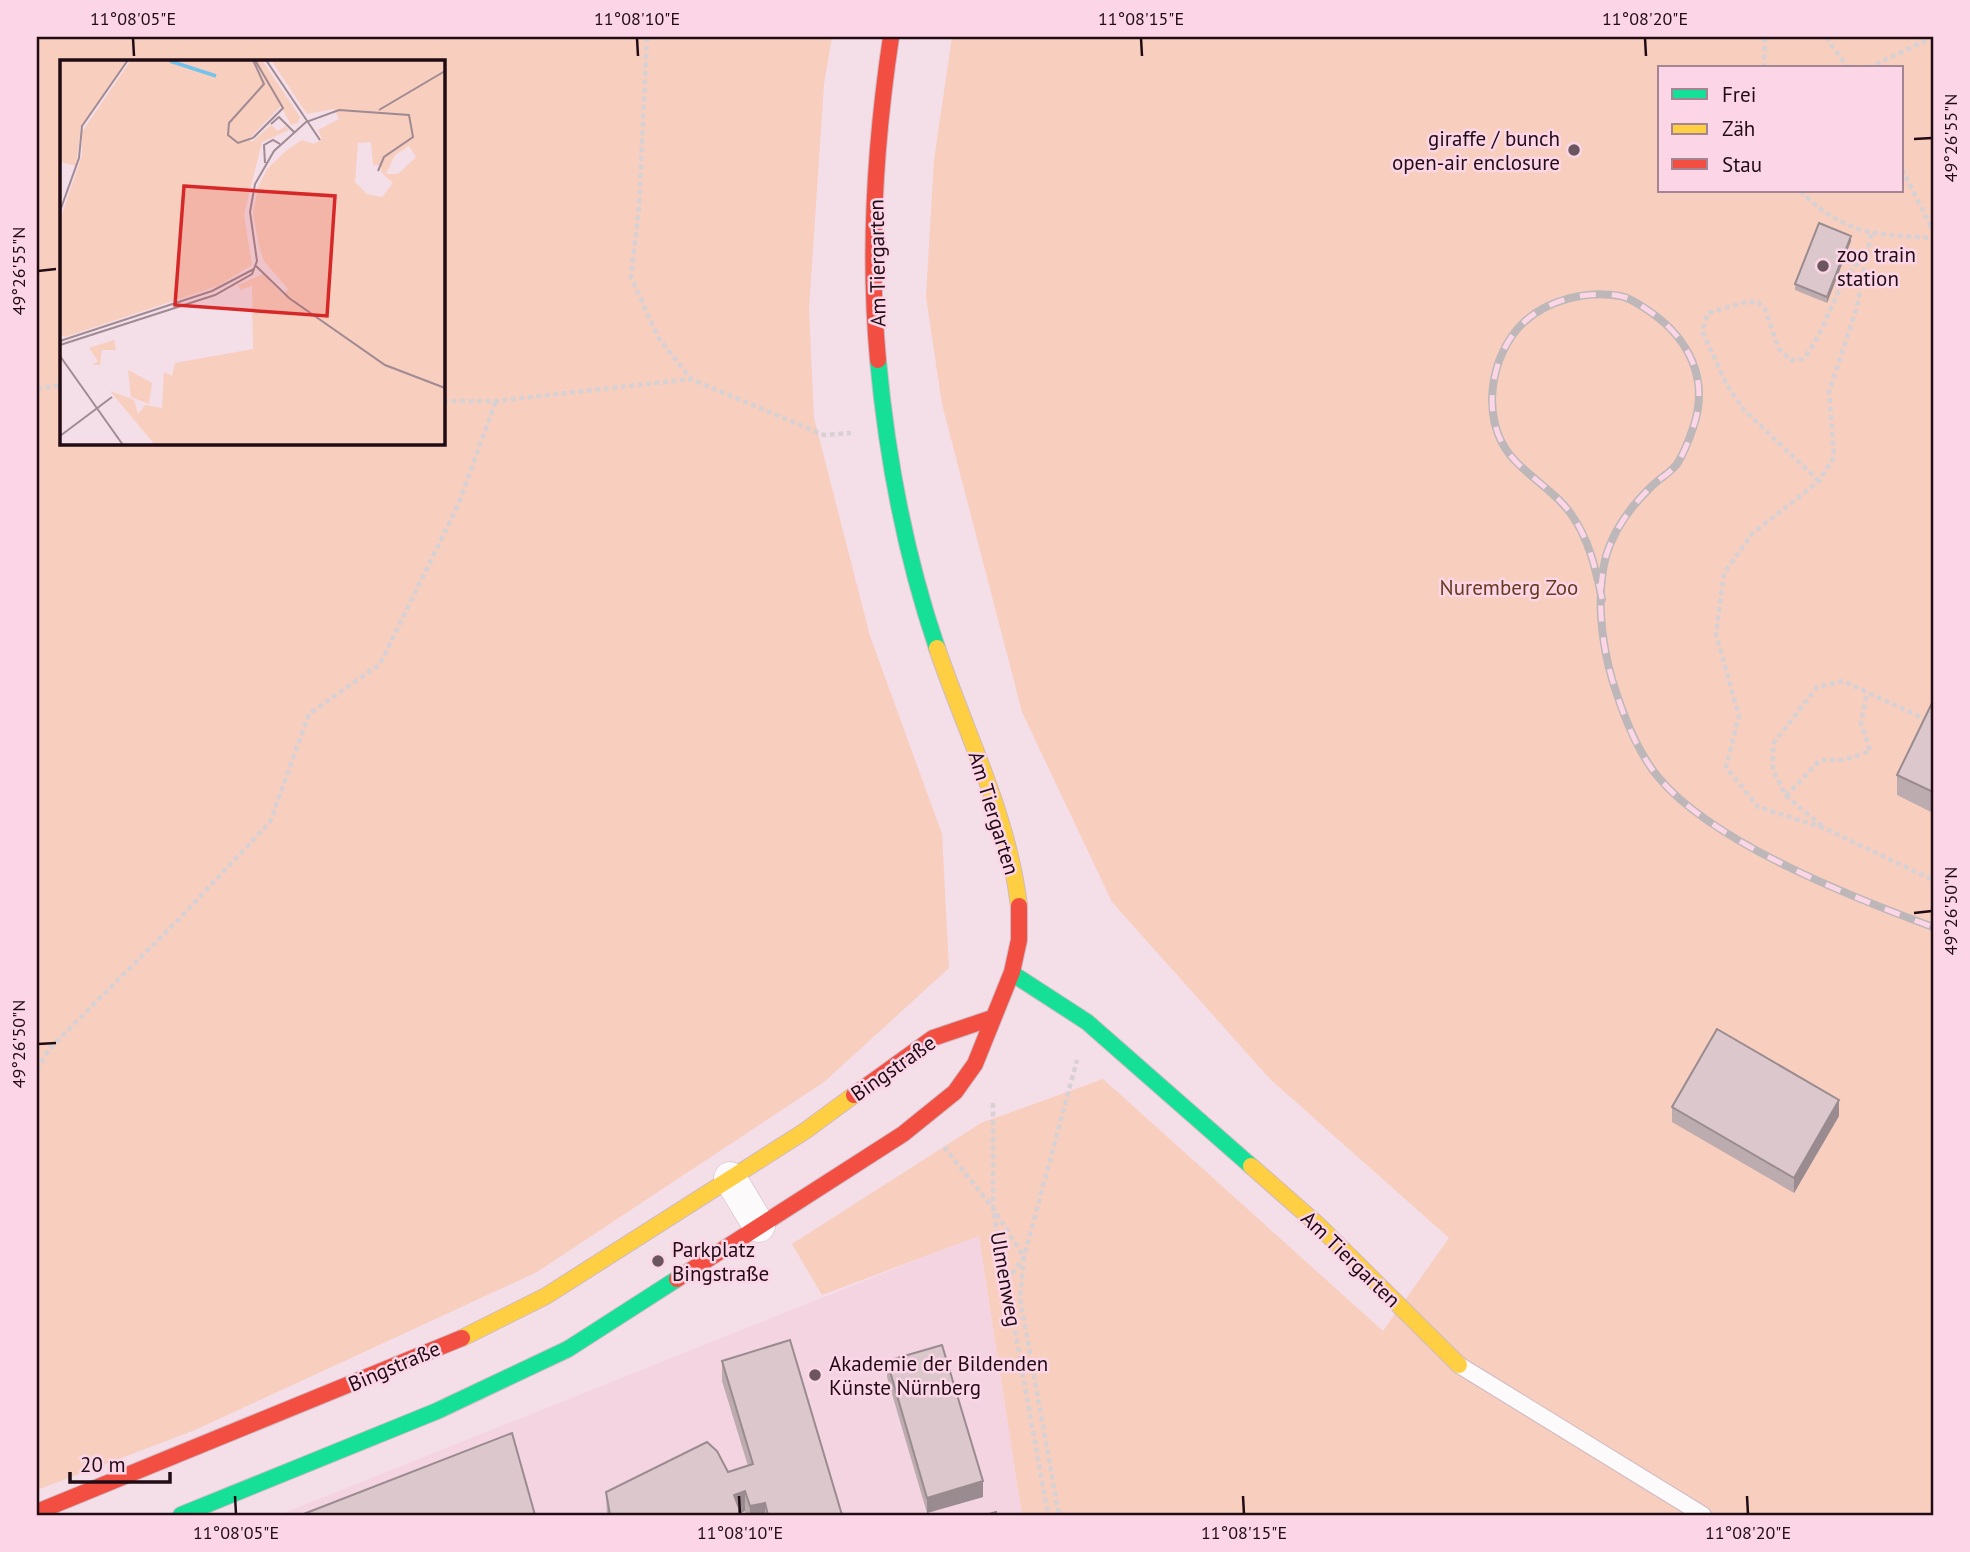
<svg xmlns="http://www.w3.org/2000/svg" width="1970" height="1552" font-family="'PT Sans',sans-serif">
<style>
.built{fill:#f5d4e2}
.green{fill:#f8cebe;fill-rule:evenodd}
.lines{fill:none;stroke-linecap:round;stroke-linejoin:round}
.lane-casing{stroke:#cebac3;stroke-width:18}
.street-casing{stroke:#cebac3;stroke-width:33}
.fast-casing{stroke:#cebac3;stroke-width:18}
.slow-casing{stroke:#cebac3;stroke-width:18}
.jam-casing{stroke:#cebac3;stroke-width:18}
.path{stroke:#d8d1d4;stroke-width:4.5;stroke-dasharray:5 3.5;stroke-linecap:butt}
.lane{stroke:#fdfafb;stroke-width:16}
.street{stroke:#fdfafb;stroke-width:32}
.fast{stroke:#16e098;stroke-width:16}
.slow{stroke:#ffcf43;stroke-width:16}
.jam{stroke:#f24e42;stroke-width:16}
.rail-casing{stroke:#bdb7b9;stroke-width:8}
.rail{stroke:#fcd6e6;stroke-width:5;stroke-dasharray:16;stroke-linecap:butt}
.wall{fill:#bcabaf}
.shaded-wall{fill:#998b8f}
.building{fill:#dbc7cc;stroke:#998b8f;stroke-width:2}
.ticks{fill:none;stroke:#210c16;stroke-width:2.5}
.poi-dot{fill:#6b565f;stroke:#fcd6e6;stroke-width:2.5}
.labels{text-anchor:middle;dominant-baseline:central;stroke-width:5;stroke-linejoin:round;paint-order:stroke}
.poi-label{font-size:21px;fill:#210c16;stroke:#fcd6e6;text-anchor:start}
.street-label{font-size:21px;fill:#210c16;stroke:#fcd6e6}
.park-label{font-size:21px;fill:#67391c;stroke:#fcd6e6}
.inset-river{fill:none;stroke:#74c3ec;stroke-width:3.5}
.inset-road{fill:none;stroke:#a08a93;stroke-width:2}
.view{fill:#d62828;fill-opacity:0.15;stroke:#d62828;stroke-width:3.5}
.inset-edge{fill:none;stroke:#210c16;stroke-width:3.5}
.neatline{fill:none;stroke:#210c16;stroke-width:2.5}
.ticks-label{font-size:18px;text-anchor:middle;fill:#210c16}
</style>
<rect width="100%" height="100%" fill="#f4dee7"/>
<path class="built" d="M979 1235 1022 1515H279Z"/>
<path class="green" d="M37 37H832L824 84 809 309 814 418 870 636 942 834 949 968 824 1082 537 1272 195 1430 37 1490ZM61 61H443V443H61Z
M952 37H1933V1515H1022L979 1236 822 1295 792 1244 981 1123 1103 1079 1383 1331 1449 1238 1270 1079 1112 902 1022 712 942 404 926 297 934 160ZM1660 68H1902V191H1660Z"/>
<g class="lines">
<defs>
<path id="lane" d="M1459 1365 1703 1515"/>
<path id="street" d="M730 1178 759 1226"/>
<path id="fast" d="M878 360C887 458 905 554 937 648
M1013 974 1087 1022 1251 1166
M181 1515 437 1411 568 1349 677 1279"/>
<path id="slow" d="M937 648C966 734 1008 814 1019 906
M1251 1166 1317 1224 1459 1365
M462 1338 546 1296 805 1131 854 1095"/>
<path id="jam" d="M878 360C868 252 875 144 891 37
M854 1095 933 1038 992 1018
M677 1279 903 1134 955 1092 975 1064 1012 972 1019 940V906
M37 1512 462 1338"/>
</defs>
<use href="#lane" class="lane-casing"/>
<use href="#street" class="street-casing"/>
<use href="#fast" class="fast-casing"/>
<use href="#slow" class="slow-casing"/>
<use href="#jam" class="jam-casing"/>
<path class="path" d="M647 37 639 208 631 277 658 337 691 379 824 435 851 433
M1826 37 1848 68
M1764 68 1765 37
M1868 68 1933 37
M1902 169 1933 231
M1800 191C1844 234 1874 235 1933 238
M1871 234 1857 307 1829 392 1834 457 1819 481 1752 534 1724 573 1716 634 1739 716 1726 767 1758 807 1824 828 1933 880
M37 389 61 385
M443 401H496L691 379
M1819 481 1744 410 1727 385 1702 331 1708 313 1746 302H1758L1765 309 1779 349 1791 360 1803 359C1830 328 1834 277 1868 255
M1786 796 1820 760H1844L1870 751 1861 723 1867 692
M1822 826 1786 796 1773 770V744L1817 687 1843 681 1929 721
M37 1070 49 1049 180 918 270 822 309 714 380 664 458 505 496 401
M993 1103V1208L1048 1515
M944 1147 993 1208 1024 1257 1020 1298 1059 1515
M1007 1281 1024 1257 1077 1060"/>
<use href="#lane" class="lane"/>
<use href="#street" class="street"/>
<use href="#fast" class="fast"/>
<use href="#slow" class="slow"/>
<use href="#jam" class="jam"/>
<defs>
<path id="rail" d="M1602 599C1596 570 1589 539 1571 514 1555 491 1528 477 1510 455 1480 418 1490 355 1523 323 1547 300 1587 290 1620 296 1631 298 1640 305 1649 311 1689 338 1710 380 1693 428 1689 440 1684 453 1677 464 1670 473 1660 478 1652 486 1633 504 1614 529 1606 556 1596 594 1601 641 1612 679 1622 712 1636 751 1659 778 1713 843 1854 898 1933 927"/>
</defs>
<use href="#rail" class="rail-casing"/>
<use href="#rail" class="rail"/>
</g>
<path class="wall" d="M1851 241 1827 303 1795 290V284Z
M1933 701V813L1897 795V775Z
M1672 1107 1839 1116 1794 1193 1672 1122Z
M722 1361 842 1515H746L745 1511 739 1514V1515H607L606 1492 728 1472 748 1466 722 1381Z
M887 1361 983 1497 927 1513 887 1377Z"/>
<path class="shaded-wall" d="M1851 236V241L1827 303V297Z
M1839 1100V1116L1794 1193V1178Z
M983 1481V1497L927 1513V1498Z
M745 1491V1511L739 1514 734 1495Z
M765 1503V1515H750V1506Z"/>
<path class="building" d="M1819 223 1851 236 1827 297 1795 284Z
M1933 701V792L1897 775Z
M1717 1029 1839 1100 1794 1178 1672 1107Z
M790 1340 842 1515H768L765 1503 750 1506 745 1491 734 1495 739 1508V1515H610L606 1492 707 1442 717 1451 728 1472 753 1464 722 1361Z
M942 1345 983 1481 927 1498 887 1361Z
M512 1433 535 1515H301Z
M996 1512V1515H985Z"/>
<path class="ticks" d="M133 38 134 56M637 38 638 56M1141 38 1142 56M1645 38 1646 56M1914 139 1932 138M38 271 56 269M1914 913 1932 911M38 1044 56 1043M235 1496 236 1514M739 1496 740 1514M1243 1496 1244 1514M1747 1496 1748 1514"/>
<g class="poi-dot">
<circle cx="1574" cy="150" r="7"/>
<circle cx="1823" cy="266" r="7"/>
<circle cx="658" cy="1261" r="7"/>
<circle cx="815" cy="1375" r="7"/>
</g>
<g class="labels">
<g class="poi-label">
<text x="1560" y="138" text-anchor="end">giraffe / bunch<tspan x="1560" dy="24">open-air enclosure</tspan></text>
<text x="1837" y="254">zoo train<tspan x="1837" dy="24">station</tspan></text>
<text x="672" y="1249">Parkplatz<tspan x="672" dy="24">Bingstraße</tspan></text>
<text x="829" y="1363">Akademie der Bildenden<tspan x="829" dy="24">Künste Nürnberg</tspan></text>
</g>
<g class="street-label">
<text transform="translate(877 263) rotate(-91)">Am Tiergarten</text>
<text transform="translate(994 813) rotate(73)">Am Tiergarten</text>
<text transform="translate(893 1068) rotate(-35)">Bingstraße</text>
<text transform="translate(1351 1259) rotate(44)">Am Tiergarten</text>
<text transform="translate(1006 1279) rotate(80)">Ulmenweg</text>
<text transform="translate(394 1366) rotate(-23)">Bingstraße</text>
</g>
<g class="park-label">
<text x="1509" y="587">Nuremberg Zoo</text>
</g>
</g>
<g transform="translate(60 60)">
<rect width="385" height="385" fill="#f4dee7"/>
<path d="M0 0H67L21 66 16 106 0 102ZM71 0H202L240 57 238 63 231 65 221 46 189 79 192 82 211 65 218 71 226 66 229 70 202 82 184 154 192 205 158 226 5 277 0 274V160L22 95V72ZM211 0H385V385H95L50 331 74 340 78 354 85 345 102 348 104 312 112 316 115 303 193 289 192 226 180 230 178 225 203 214 223 235 228 229 204 201 199 186 193 153 198 128 207 109 227 90 242 80 254 84 262 79 258 70 279 59 274 49 247 54ZM311 82 313 105 321 106V112L333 123 322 137 307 134 295 122 298 83ZM349 86 356 97 338 114H326L335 95ZM54 280 56 290H42L40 305H33L38 301 29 288ZM68 310 92 323 89 344 71 337Z" fill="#f8cebe" fill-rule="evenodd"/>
<path class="inset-river" d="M110 1 156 16"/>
<path class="inset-road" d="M193 0 204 24 169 63 168 75 178 83 193 78 223 48 195 0M206 0 260 80M319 50 385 11M211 64 219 57 234 72M205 103 204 85 213 80 220 84M0 151 19 98 22 66 68 0M196 206 229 238 325 305 385 328M0 281 152 231 194 209M0 285 155 235 192 214 197 201 190 152 195 124 214 91 246 62 279 50 349 55 353 77 324 97 318 111M0 296 63 385M0 376 52 337"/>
<path class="view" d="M124 126 275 136 267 256 115 245Z"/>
<rect width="385" height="385" class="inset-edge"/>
</g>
<rect width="1970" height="1552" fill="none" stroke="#fcd6e6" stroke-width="77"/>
<rect x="1658" y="66" width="245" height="126" fill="#fcd6e6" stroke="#a48593" stroke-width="2"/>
<rect x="1672" y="89" width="35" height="10" fill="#16e098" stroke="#a48593" stroke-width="2"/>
<text x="1722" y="102" font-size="21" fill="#210c16">Frei</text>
<rect x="1672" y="124" width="35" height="10" fill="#ffcf43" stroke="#a48593" stroke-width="2"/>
<text x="1722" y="136" font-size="21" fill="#210c16">Zäh</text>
<rect x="1672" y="159" width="35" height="10" fill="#f24e42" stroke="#a48593" stroke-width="2"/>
<text x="1722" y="172" font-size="21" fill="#210c16">Stau</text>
<path d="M70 1472v10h100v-10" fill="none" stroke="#210c16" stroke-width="3.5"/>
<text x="80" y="1472" font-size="21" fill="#210c16" stroke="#fcd6e6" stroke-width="5" paint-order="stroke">20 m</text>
<rect x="38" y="38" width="1894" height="1476" class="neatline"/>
<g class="ticks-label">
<text x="133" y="25">11°08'05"E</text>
<text x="637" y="25">11°08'10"E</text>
<text x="1141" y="25">11°08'15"E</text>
<text x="1645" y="25">11°08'20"E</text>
<text transform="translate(1951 138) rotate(-90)" y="6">49°26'55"N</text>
<text transform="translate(19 271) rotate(-90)" y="6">49°26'55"N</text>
<text transform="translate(1951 911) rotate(-90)" y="6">49°26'50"N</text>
<text transform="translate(19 1044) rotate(-90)" y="6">49°26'50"N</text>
<text x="236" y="1539">11°08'05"E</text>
<text x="740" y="1539">11°08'10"E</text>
<text x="1244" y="1539">11°08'15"E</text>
<text x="1748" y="1539">11°08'20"E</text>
</g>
</svg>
